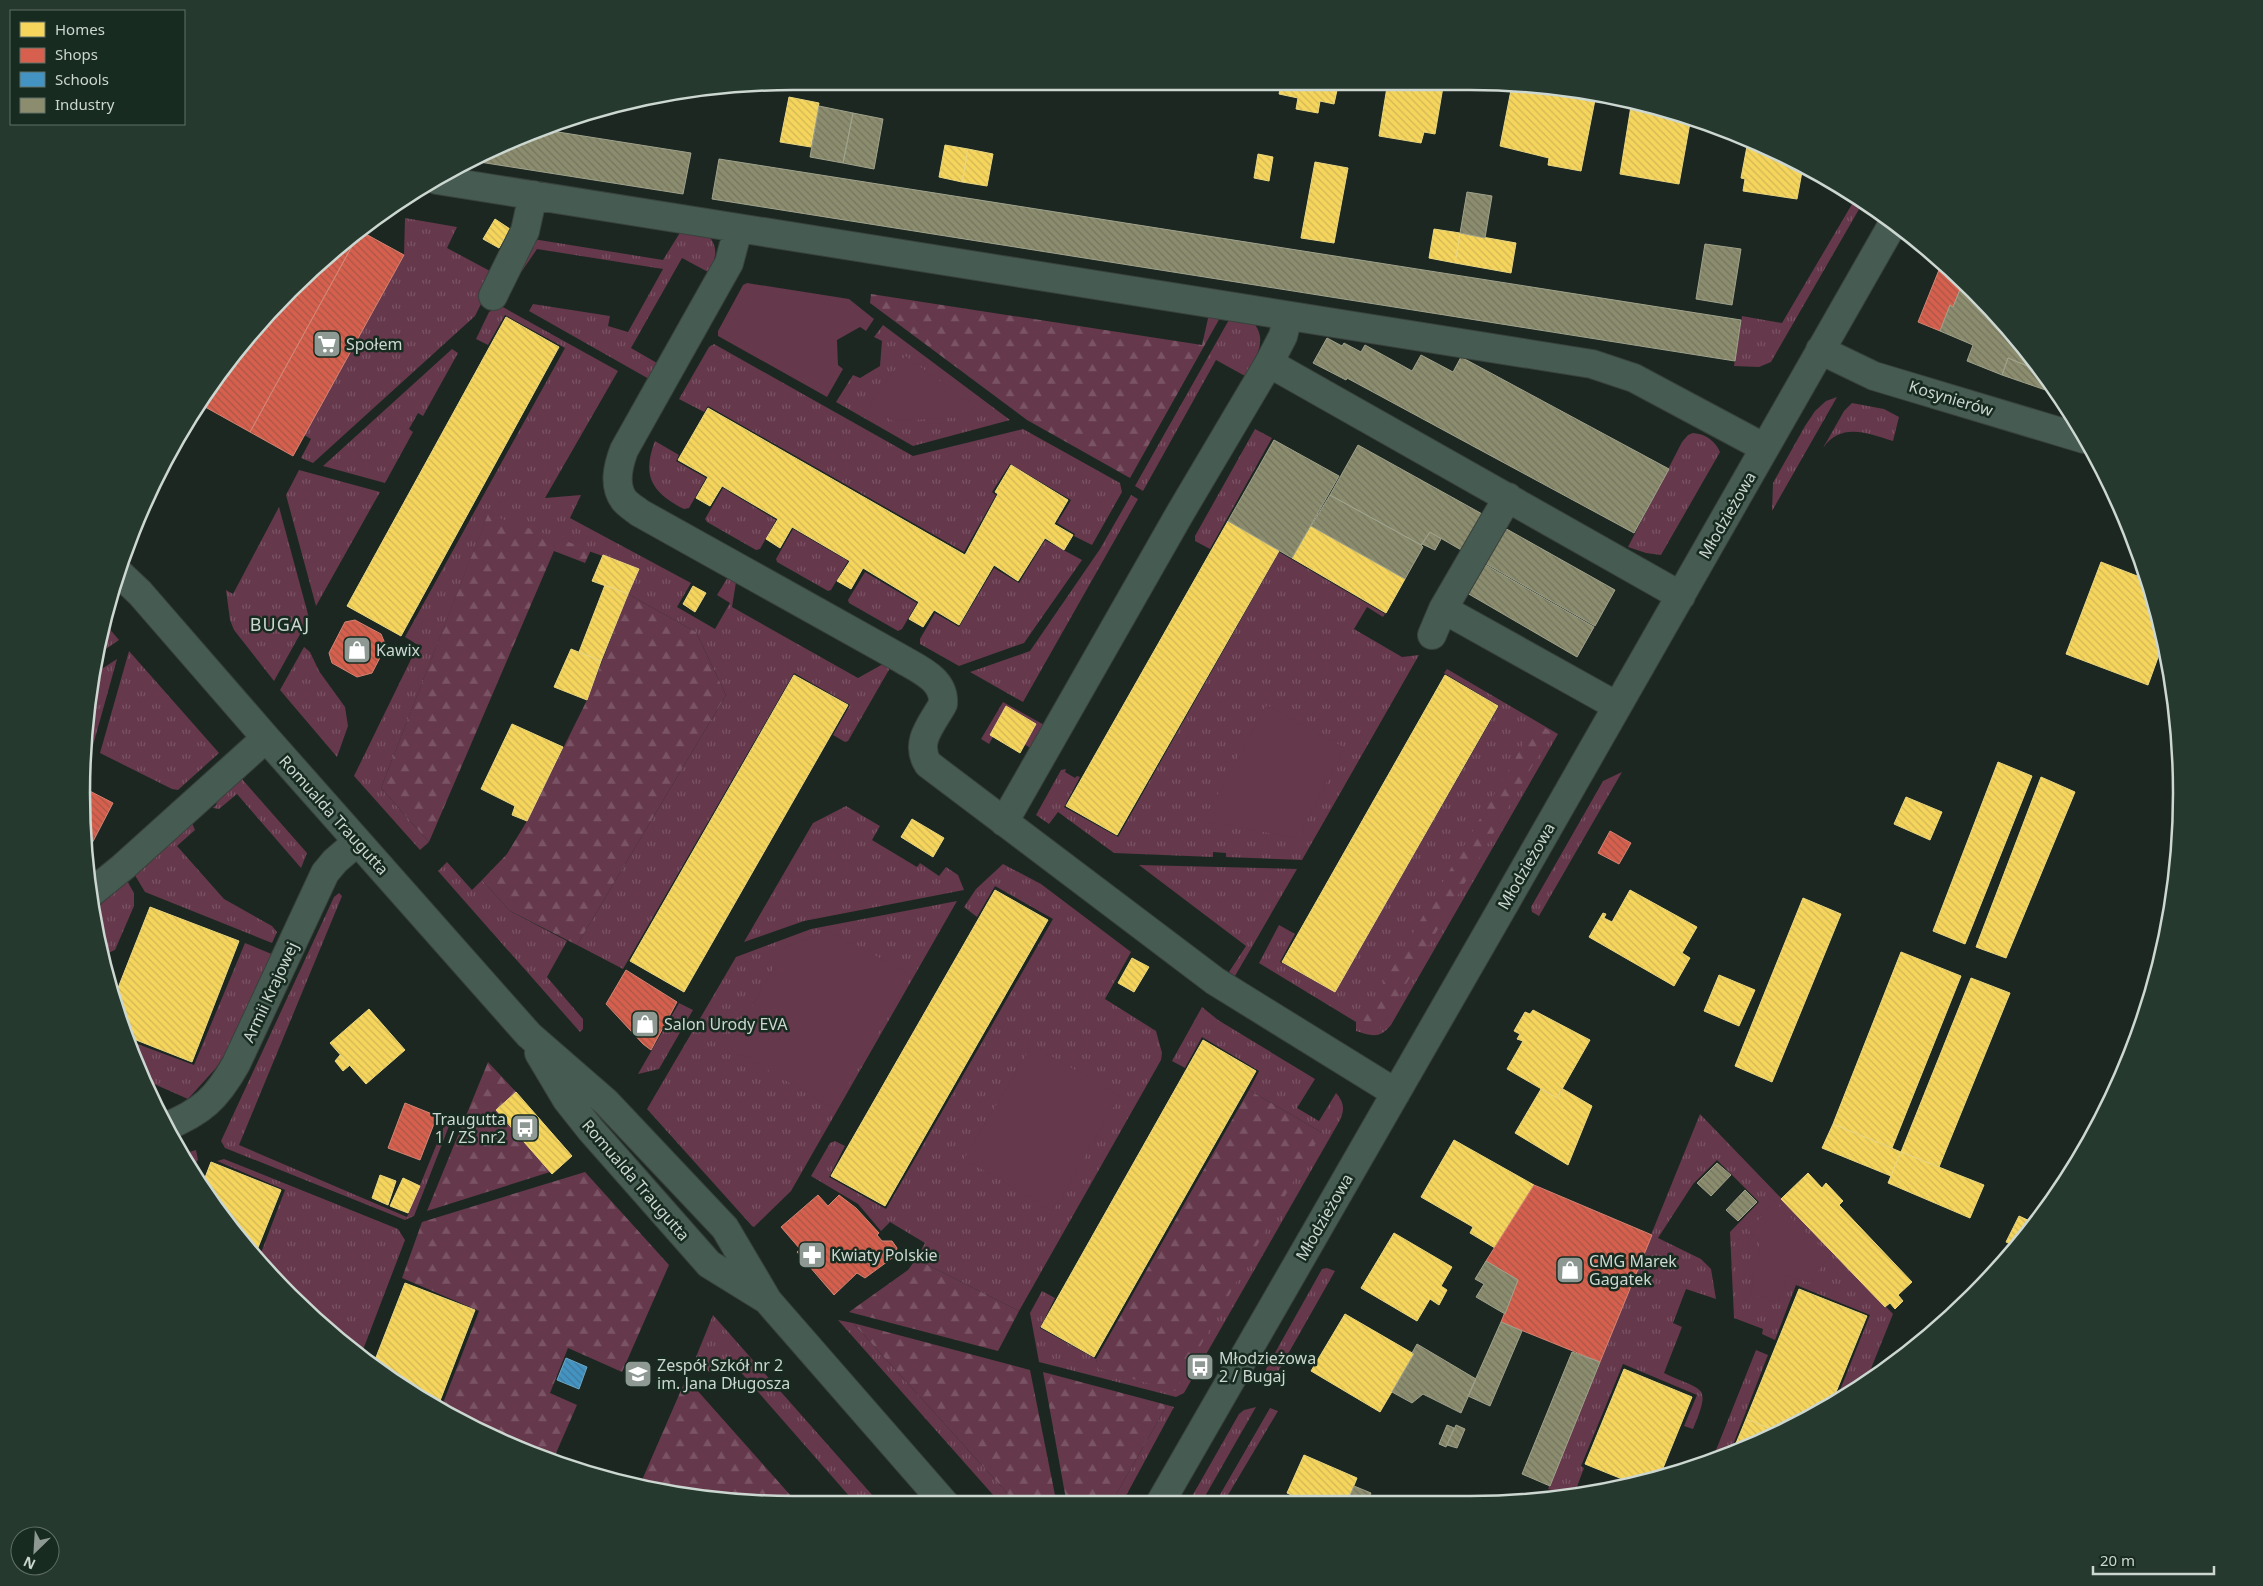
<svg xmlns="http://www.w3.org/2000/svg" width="2263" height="1586" font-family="'Noto Sans',sans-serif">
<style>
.grass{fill:url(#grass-tufts)}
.forest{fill:url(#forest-firs)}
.park{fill:#65384b}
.homes{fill:url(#homes-back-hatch);stroke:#e9d67f}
.shops{fill:url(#shops-back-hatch);stroke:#d38474}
.schools{fill:url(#schools-back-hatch);stroke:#6ca7c7}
.industry{fill:url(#industry-back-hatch);stroke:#9fa28b}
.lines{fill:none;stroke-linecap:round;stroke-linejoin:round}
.minor-casing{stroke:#39423d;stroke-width:30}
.minor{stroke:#465b51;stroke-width:28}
.labels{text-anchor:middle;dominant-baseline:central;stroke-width:5;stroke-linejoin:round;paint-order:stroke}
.poi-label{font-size:16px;fill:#cbd7d0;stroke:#182b21;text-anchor:start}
.street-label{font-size:16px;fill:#cbd7d0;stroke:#182b21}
.neighbourhood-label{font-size:18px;letter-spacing:1px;fill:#cbd7d0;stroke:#182b21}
.rim{fill:none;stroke:#cbd7d0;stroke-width:2.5}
</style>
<defs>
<pattern id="grass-tufts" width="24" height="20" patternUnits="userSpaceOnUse" patternTransform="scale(1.25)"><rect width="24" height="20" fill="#65384b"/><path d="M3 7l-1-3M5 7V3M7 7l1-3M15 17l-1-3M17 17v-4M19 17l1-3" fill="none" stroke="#7a5464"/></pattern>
<pattern id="forest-firs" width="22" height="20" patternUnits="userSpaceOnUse" patternTransform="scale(1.25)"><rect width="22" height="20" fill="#65384b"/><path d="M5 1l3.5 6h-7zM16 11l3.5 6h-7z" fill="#7a5464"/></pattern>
<pattern id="homes-back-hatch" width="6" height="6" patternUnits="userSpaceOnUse" patternTransform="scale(1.25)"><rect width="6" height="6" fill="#f6d55c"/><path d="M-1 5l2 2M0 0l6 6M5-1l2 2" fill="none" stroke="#d1b756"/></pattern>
<pattern id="shops-back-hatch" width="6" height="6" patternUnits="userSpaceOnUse" patternTransform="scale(1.25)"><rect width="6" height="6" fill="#d6604d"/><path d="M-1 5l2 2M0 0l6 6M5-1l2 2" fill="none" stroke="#a85648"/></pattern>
<pattern id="schools-back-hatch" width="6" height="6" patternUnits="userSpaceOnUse" patternTransform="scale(1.25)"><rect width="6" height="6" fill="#4393c3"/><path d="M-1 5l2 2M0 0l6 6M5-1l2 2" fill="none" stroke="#417a9b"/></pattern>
<pattern id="industry-back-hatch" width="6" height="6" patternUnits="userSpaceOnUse" patternTransform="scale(1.25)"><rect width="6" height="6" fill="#8c8c6e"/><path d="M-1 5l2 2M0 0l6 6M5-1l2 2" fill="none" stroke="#747560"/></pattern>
</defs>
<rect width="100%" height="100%" fill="#1c2721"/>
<path class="grass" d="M1855 199 1862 204 1771 362 1759 367 1734 366 1742 316 1782 323Z
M405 218 457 227 447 248 490 271 488 290 475 316 313 463 301 458 311 439 304 435 404 255Z
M681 231 709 236C719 249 716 259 708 272L682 258 631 348 657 363 649 379 529 311 533 304 610 316 608 326 628 332 663 269 537 249 522 271 520 269 533 239 663 260Z
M501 306 618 371 545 498 581 495 570 518 691 583 677 607 715 629 730 603 717 595 728 577 736 582 732 607 858 678 883 664 890 668 848 741 845 742 833 735 850 705 794 673 623 969 577 945 726 695 696 632 628 594 639 569 488 515 381 788 429 842 420 850 354 776 418 645 405 637 565 348 505 315 488 345 476 339 489 312Z
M1230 318 1253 322C1269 341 1255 358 1245 376L1216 360 1143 491 1135 486Z
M883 325 1010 420 913 446 836 402 853 375 860 378 880 366 882 341 874 337Z
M714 344 913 456 1023 429 1120 483 1122 492 1092 545 1074 536 1075 534 1057 523 1071 500 1010 464 992 492 996 495 964 552 708 406 704 412 679 399 709 347Z
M452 349 458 353 423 416 418 413 409 429 413 432 385 483 323 466Z
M1837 397 1772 511 1773 483 1805 426 1815 411 1826 401Z
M1852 403 1884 409 1899 417 1893 441C1867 433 1841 422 1823 448L1844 411Z
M1255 429 1272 438 1210 549 1195 541V536Z
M1693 433C1706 434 1715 441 1720 452L1661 555 1646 553 1628 547 1682 442 1688 435Z
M655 441 679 455 676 461 706 478 689 508 684 509C653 493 641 477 655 441Z
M299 470 380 492 316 606 286 495Z
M723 488 776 520 760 549 756 550 707 522 705 519Z
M1131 495 1138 499 1023 702 970 672 1030 651 1100 549Z
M279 507 309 618 274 681 234 630 230 620 226 590 233 594Z
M793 529 848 561 831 590 828 591 777 562 776 559Z
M1045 540 1082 560 1024 643 959 666 920 644V639L935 613 959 627 994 568 1019 583Z
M1279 552 1385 614 1383 617 1367 607 1354 629 1402 657 1419 655 1302 860 1226 857V853L1213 852V857L1114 853 1058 812 1049 824 1036 815 1061 770 1066 769 1065 772 1075 778 1077 776 1080 777 1064 807 1118 837Z
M865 572 917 603 902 629 898 631 849 603 848 600Z
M107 626 119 640 100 653 104 640 109 636 106 632Z
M304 647 310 652 319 671 345 707 348 726 337 757 280 690Z
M129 651 219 753 178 790 172 789 100 753Z
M117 659 92 749 84 745 87 700 94 674Z
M1447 669 1558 734 1391 1025C1380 1039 1371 1036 1356 1031V1022L1259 963 1279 925 1295 934 1280 962 1335 992 1499 706 1444 673Z
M1003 702 1046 726 1032 749 1024 744 1036 724 1006 706 990 735 993 737 989 744 981 739Z
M1622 772 1539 916 1532 912 1531 907 1603 781Z
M241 778 307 853 301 868 237 794 219 809 213 808 217 804 213 799Z
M846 806 880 826 872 840 917 867 920 863 939 876 946 867 958 875 964 890 804 921 744 942 813 823Z
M192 823 195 830 177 846 224 899 272 926 277 932 272 943 145 892 133 872Z
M447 862 472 890 482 880 510 911 567 941 547 977 583 1019V1029L580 1032 438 871Z
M1003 864 1041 884 1131 952 1105 999 1156 1031 1162 1053 1161 1060 1019 1311 916 1259 925 1243 890 1222 881 1231 858 1204 811 1176 830 1143 835 1141 845 1146 829 1177 886 1209 1053 919 995 886 977 917 964 907 976 889Z
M1139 865 1297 869 1235 976 1229 972 1246 946Z
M126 879 134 893V906L115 950 108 953 102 952C99 943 93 932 94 922 96 904 114 890 126 879Z
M339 893 342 896 239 1145 407 1217 447 1119 451 1121 414 1216 405 1220 225 1148 221 1141 334 897Z
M957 901 791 1191 754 1227 752 1226 647 1109 736 957 811 929Z
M245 943 274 955 225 1054 216 1068 188 1099 145 1080 132 1042 194 1065Z
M679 1003 693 1010 659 1069 638 1074Z
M1202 1007 1218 1020 1315 1079 1297 1108 1319 1121 1336 1093C1344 1102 1345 1109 1340 1120L1184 1393 1176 1397 1039 1362 1030 1313 1042 1291 1055 1298 1040 1328 1096 1359 1099 1369 1321 1132 1249 1090 1259 1071 1202 1037 1185 1068 1172 1061Z
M1700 1114 1893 1314 1866 1381 1836 1400 1870 1315 1796 1285 1775 1340 1762 1334 1763 1329 1734 1318 1730 1232 1759 1202 1717 1160 1693 1184 1658 1238 1701 1259 1711 1269 1716 1299 1686 1289 1673 1323 1682 1327 1664 1373C1703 1392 1712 1383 1693 1429L1684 1426 1697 1395 1623 1364 1581 1466 1584 1468 1575 1492 1573 1495H1566L1548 1489Z
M196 1150 198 1160 190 1169 182 1154Z
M224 1159 398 1229 405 1240 361 1355 290 1296 259 1258 285 1190 217 1161Z
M1327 1268 1335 1271 1271 1384 1266 1375V1369L1322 1269Z
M713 1315 881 1505H857L738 1369 709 1372 696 1357Z
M838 1320 853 1323 1018 1505H1002Z
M1756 1350 1768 1355 1731 1450 1714 1455Z
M1167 1405 1174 1407 1121 1505H1110Z
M1256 1407 1200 1505H1187L1239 1414 1244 1410Z
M1270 1408 1278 1411 1222 1505H1214Z"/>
<path class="forest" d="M871 294 1202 345 1209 314 1221 316 1130 478 1027 420 870 303Z
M488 514 591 550 585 563 554 551 429 842 381 788Z
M628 594 696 632 726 695 577 945 510 911 482 880 507 854 527 821 587 700Z
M1536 723 1552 732 1380 1029 1362 1020Z
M488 1062 516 1092 496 1110 550 1172 427 1211Z
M1249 1090 1321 1132 1175 1391 1098 1369 1096 1359Z
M585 1172 669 1265 622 1372 568 1348 550 1393 577 1405 553 1460 520 1450 441 1408 479 1311 402 1278 422 1222Z
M916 1259 1019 1311 998 1351 849 1312 908 1270Z
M853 1323 1030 1370 1057 1505H1018Z
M1043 1372 1167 1405 1110 1505H1067Z
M688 1380 799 1505 654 1491 639 1487 685 1381Z"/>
<path class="park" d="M747 283 849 299 874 319 866 331 860 327 837 340 838 365 843 369 827 397 718 336V331L743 285Z
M905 356 975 406 966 417 893 421 868 407Z
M1267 705 1345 748 1297 838 1203 821Z
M829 931 912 975 834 1109 729 1047 786 946Z
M1032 1045 1120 1096 1053 1211 964 1159Z
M1774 1201 1830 1256 1809 1283 1788 1275 1777 1303 1751 1293 1760 1241 1749 1231Z"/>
<path class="homes" d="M1282 81H1339L1334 104 1320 101 1318 113 1296 109 1298 98 1279 94Z
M1388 81H1444L1435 134 1424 132 1421 143 1379 136Z
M1512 85 1595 100 1581 171 1548 165 1549 158 1500 146Z
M789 97 819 103 811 147 780 142Z
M1631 106 1660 109 1691 117 1679 184 1620 174Z
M1748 141 1803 166 1797 199 1743 191 1745 179 1741 178Z
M945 145 968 149 962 182 939 177Z
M968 149 993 154 987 186 962 182Z
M1258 154 1273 157 1269 181 1254 178Z
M1315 162 1348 168 1334 243 1301 238Z
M495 219 510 229 499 248 483 239Z
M1434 229 1460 233 1455 263 1429 258Z
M1460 233 1516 243 1511 273 1455 263Z
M506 317 559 347 401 636 347 606Z
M708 408 965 555 998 494 995 492 1011 465 1068 500 1054 524 1073 535 1064 550 1045 538 1018 581 994 565 959 625 934 610 923 627 909 619 919 602 863 568 851 589 837 581 850 561 792 527 780 548 766 539 778 519 722 486 710 506 696 498 708 477 678 460Z
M1228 521 1279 551 1117 835 1066 806Z
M1311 526 1405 579 1386 613 1292 558Z
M603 555 639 569 628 594 592 581Z
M2101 562 2145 579 2164 641 2148 685 2066 654Z
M605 585 628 594 601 661 579 652Z
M693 586 706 593 695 612 683 604Z
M571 649 601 661 587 700 554 687Z
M794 675 848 705 684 992 630 961Z
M1445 675 1498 706 1335 992 1282 962Z
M1006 706 1036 724 1020 753 990 735Z
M512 724 563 747 527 821 512 815 515 806 481 789Z
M1998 762 2032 776 1965 944 1933 931Z
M2041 777 2075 792 2006 958 1976 947Z
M1906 797 1942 812 1930 840 1894 824Z
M912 819 944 838 933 857 901 837Z
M995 890 1048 920 885 1206 831 1176Z
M1630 890 1697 927 1682 953 1690 958 1674 986 1589 937 1603 913 1606 914 1604 918 1612 922Z
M1803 898 1841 914 1772 1082 1735 1066Z
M150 907 239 941 192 1062 131 1038 116 993Z
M1901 952 1961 976 1892 1148 1833 1124Z
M1132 958 1149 967 1134 992 1118 983Z
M1719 975 1755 990 1739 1026 1704 1011Z
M1971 978 2010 993 1939 1167 1901 1152Z
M369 1009 405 1050 366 1084 330 1043Z
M1533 1010 1590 1040 1557 1098 1507 1069 1523 1041 1517 1039 1520 1034 1514 1031 1525 1012 1530 1014Z
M1203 1040 1256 1071 1094 1357 1041 1327Z
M340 1055 350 1065 343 1071 335 1061Z
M1541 1089 1557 1098 1563 1089 1592 1106 1568 1165 1515 1133Z
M516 1092 572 1156 552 1174 496 1110Z
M1833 1124 1901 1152 1891 1176 1822 1148Z
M1454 1140 1534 1185 1495 1248 1470 1233 1473 1227 1421 1197Z
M1901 1152 1984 1185 1970 1218 1888 1183Z
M211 1162 281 1190 255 1255 201 1188Z
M1808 1173 1822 1188 1826 1183 1843 1201 1839 1205 1912 1282 1898 1295 1903 1301 1895 1309 1890 1303 1885 1307 1781 1199Z
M380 1175 396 1181 388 1205 372 1198Z
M403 1178 420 1186 408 1213 390 1206Z
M2019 1216 2034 1223 2015 1246 2006 1242Z
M1394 1233 1452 1267 1441 1286 1447 1290 1439 1305 1430 1299 1417 1321 1361 1288Z
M405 1283 475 1310 438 1406 397 1385 373 1365Z
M1799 1289 1867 1316 1832 1402 1781 1433 1746 1419Z
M1345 1314 1414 1354 1380 1412 1311 1371Z
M1624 1369 1692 1397 1661 1473 1632 1483 1585 1464Z
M1746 1419 1781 1433 1734 1448Z
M1304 1455 1357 1478 1346 1505H1314L1287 1493Z"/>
<path class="shops" d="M362 232 404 255 293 456 250 432 357 237Z
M357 237 250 432 198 403 258 324Z
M1941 265 1963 282 1953 307 1950 305 1940 331 1918 322Z
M355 620 381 634 386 646 372 673 357 677 332 663 329 653 345 622Z
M82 787 113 803 87 853 81 793Z
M1610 831 1631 843 1619 864 1598 853Z
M626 970 677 1002 651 1050 643 1044 606 1004Z
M405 1103 437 1116 420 1160 388 1148Z
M1534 1185 1652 1235 1600 1362 1501 1322 1518 1280 1486 1261Z
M818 1195 828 1206 839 1195 856 1208 879 1233 877 1235 882 1241H892L897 1248 895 1256 865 1278 857 1273 834 1295 797 1252 800 1249 781 1227Z"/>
<path class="schools" d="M566 1358 587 1367 579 1389 557 1380Z"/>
<path class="industry" d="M819 106 853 113 843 163 810 157Z
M853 113 883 119 874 169 843 163Z
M539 129 691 153 683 194 473 161 520 136Z
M719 159 1741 320 1735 361 712 199Z
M1467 192 1492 196 1485 238 1460 233Z
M1705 244 1741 249 1732 305 1696 299Z
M1963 282 1973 290 2032 361 2030 367 2008 358 2002 375 1967 361 1973 345 1940 331 1950 305 1953 307Z
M1327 338 1342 346 1344 343 1361 352 1365 345 1412 371 1421 355 1453 372 1461 357 1669 469 1634 533 1347 378 1346 380 1313 363Z
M2008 358 2040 371 2060 395 2002 375Z
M1274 440 1339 476 1292 558 1228 521Z
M1358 445 1484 515 1463 551 1430 532 1421 545 1330 495Z
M1330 495 1421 545 1423 547 1405 579 1311 526Z
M1503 527 1615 590 1595 626 1483 562Z
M1430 532 1441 539 1435 550 1422 544Z
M1484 564 1594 627 1577 657 1467 593Z
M1717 1163 1731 1175 1711 1196 1697 1183Z
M1745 1190 1757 1202 1738 1221 1726 1210Z
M1486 1261 1518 1280 1505 1314 1476 1297 1484 1284 1475 1279Z
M1501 1322 1522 1331 1490 1406 1468 1396Z
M1417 1344 1476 1379 1461 1413 1423 1394 1412 1403 1392 1392 1414 1354 1412 1353Z
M1572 1352 1600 1362 1550 1486 1522 1474Z
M1447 1425 1454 1428 1446 1447 1439 1444Z
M1456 1425 1465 1429 1457 1448 1447 1445Z
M1354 1486 1371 1493 1366 1505H1346Z"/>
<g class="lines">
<defs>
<path id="minor" d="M437 180 1592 364 1634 378 1765 448
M738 229 729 263 624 450C618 466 613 485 624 500 628 505 635 509 640 513L900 658C918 669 945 679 943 704 932 724 914 742 928 764L1215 981 1396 1093
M493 296 525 231 533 195
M1820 350 1874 376 2084 439
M1269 363 1681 596
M121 575 140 593 266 738 529 1035 606 1102 725 1228 768 1301 946 1505
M1443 609 1617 706
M1432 635 1443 609 1508 497
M1004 822 1179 515 1269 363 1283 336 1288 316
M91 893 123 867 266 738
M539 1053 567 1100 590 1129 709 1264 764 1298
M165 1127C202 1112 217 1098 236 1064L325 873 335 861 357 842
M1159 1505 1501 910 1891 227"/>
</defs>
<use href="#minor" class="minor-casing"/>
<use href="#minor" class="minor"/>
</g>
<defs>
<symbol id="supermarket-square" viewBox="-11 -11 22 22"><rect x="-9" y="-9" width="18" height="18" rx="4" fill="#8e9993" stroke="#182b21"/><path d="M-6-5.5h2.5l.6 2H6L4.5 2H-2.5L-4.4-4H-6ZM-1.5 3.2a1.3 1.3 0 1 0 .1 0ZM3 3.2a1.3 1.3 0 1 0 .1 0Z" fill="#fff"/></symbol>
<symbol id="shop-square" viewBox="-11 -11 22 22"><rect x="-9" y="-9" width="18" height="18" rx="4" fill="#8e9993" stroke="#182b21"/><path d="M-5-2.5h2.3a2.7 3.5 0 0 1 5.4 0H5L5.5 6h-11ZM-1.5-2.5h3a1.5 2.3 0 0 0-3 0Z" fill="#fff"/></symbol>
<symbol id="bus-square" viewBox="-11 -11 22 22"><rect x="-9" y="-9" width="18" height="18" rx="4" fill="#8e9993" stroke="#182b21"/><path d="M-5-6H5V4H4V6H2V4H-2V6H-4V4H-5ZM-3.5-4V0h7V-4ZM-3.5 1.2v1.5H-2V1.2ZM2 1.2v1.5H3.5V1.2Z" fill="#fff"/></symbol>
<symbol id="pharmacy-square" viewBox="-11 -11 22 22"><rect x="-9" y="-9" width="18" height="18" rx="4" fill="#8e9993" stroke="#182b21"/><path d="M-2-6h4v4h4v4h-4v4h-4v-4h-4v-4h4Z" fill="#fff"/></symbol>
<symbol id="school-square" viewBox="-11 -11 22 22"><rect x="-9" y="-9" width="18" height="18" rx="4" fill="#8e9993" stroke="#182b21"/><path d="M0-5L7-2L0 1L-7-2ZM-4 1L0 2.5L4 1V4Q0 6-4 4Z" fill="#fff"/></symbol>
</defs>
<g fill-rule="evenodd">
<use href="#supermarket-square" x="311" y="328" width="32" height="32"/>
<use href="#shop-square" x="341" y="634" width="32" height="32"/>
<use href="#shop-square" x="629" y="1008" width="32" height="32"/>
<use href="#bus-square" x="509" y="1112" width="32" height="32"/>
<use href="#pharmacy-square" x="796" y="1239" width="32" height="32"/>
<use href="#shop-square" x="1554" y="1254" width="32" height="32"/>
<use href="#bus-square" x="1184" y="1351" width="32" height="32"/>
<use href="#school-square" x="622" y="1358" width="32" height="32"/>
</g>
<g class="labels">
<g class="poi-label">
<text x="346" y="344">Społem</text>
<text x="376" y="650">Kawix</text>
<text x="664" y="1024">Salon Urody EVA</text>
<text x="506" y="1119" text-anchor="end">Traugutta<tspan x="506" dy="18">1 / ZS nr2</tspan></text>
<text x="831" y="1255">Kwiaty Polskie</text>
<text x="1589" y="1261">CMG Marek<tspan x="1589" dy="18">Gagatek</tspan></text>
<text x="1219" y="1358">Młodzieżowa<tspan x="1219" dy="18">2 / Bugaj</tspan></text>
<text x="657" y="1365">Zespół Szkół nr 2<tspan x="657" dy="18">im. Jana Długosza</tspan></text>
</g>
<g class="street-label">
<text transform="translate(1951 398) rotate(17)">Kosynierów</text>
<text transform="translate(1727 515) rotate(-60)">Młodzieżowa</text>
<text transform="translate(334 815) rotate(48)">Romualda Traugutta</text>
<text transform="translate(1526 866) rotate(-60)">Młodzieżowa</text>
<text transform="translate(270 992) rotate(-65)">Armii Krajowej</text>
<text transform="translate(636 1180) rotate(49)">Romualda Traugutta</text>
<text transform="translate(1324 1217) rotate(-60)">Młodzieżowa</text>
</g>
<g class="neighbourhood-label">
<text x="280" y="624">BUGAJ</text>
</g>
</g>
<path d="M0 0H2263V1586H0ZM793 90H1470A703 703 0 0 1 2173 793V793A703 703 0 0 1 1470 1496H793A703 703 0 0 1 90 793V793A703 703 0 0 1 793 90Z" fill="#26392f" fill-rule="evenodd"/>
<path class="rim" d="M793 90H1470A703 703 0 0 1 2173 793V793A703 703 0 0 1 1470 1496H793A703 703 0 0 1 90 793V793A703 703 0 0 1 793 90Z"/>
<rect x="10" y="10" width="175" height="115" fill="#182b21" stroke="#607067"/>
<rect x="20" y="22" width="25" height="15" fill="#f6d55c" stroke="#607067"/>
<text x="55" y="35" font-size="15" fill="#cbd7d0">Homes</text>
<rect x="20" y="48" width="25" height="15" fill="#d6604d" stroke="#607067"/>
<text x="55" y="60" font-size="15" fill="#cbd7d0">Shops</text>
<rect x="20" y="72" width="25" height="15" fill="#4393c3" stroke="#607067"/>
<text x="55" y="85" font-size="15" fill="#cbd7d0">Schools</text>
<rect x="20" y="98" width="25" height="15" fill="#8c8c6e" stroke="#607067"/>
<text x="55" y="110" font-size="15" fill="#cbd7d0">Industry</text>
<g transform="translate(35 1551) rotate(205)"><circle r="24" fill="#182b21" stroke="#607067"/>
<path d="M0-4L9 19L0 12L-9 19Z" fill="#8e9993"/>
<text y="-8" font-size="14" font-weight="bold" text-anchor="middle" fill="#cbd7d0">N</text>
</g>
<path d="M2093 1566v8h121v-8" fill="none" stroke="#cbd7d0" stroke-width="2.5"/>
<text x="2100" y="1566" font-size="15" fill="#cbd7d0" stroke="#182b21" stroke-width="4" paint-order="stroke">20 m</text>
</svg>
